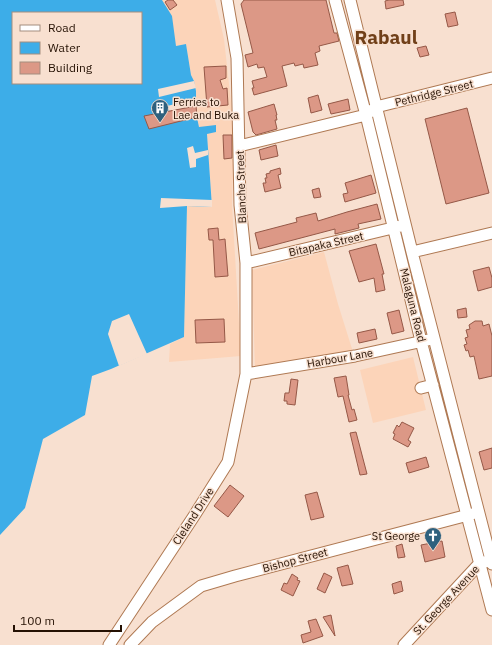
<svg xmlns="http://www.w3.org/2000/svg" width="492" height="645" font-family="'IBM Plex Sans',sans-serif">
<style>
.built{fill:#fcd4b9}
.water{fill:#3dade8;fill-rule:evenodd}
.pier{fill:#f8e0d0}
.building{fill:#dc9886;stroke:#955847}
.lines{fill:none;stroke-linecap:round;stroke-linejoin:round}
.minor-casing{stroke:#af7953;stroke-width:13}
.minor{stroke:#fff;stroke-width:11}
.labels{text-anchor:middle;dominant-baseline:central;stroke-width:3;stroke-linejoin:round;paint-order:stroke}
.street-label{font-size:11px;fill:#251103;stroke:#f8e0d0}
.poi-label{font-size:11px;fill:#251103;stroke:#f8e0d0;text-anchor:start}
.town-label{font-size:19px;font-weight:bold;fill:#714019;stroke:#f8e0d0}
</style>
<rect width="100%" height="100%" fill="#f8e0d0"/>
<path class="built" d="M162 0H215L224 39 234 129 232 205 241 356 169 362 170 344 184 337 187 206H212L207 133 216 132 199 127 196 113V91L194 81 191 75 186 44 176 46Z
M324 252 338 304 353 352 255 370 252 270Z
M413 357 426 410 373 423 360 370Z"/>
<path class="water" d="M0 0H162L172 16 176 46 186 44 191 75 194 81 196 91V113L199 127 216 125V132L207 134 212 207 187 206 184 337 111 369 92 376 85 415 43 439 25 508 0 535ZM13 13H141V83H13Z"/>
<path class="pier" d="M194 81 196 88 159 97 158 89Z
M196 99V106L170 112 167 106Z
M193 146 195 153 208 150V155L196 159V167L190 168 187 148Z
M161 198 212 200V207L187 206 160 208Z
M129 314 147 354 119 366 108 334 112 321Z"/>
<path class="building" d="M168 0H173L177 5 170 10 165 2Z
M244 0H326L334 33H337L339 41 319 46 320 51 315 53 318 65 304 68 303 64 295 66 294 63 282 66 287 86 254 95 252 88H254L252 81 267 77 264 67 258 68 257 64 248 67 245 55 253 53 241 4Z
M389 0H403L404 5 386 9 385 1Z
M455 12 458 25 448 27 445 14Z
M426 46 429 55 420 57 417 48Z
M226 66V78L220 80 223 89 227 88 228 105 207 107 204 67Z
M318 95 322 110 311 113 308 98Z
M348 99 350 110 331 114 328 104Z
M274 104 277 115H276L277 120H275L277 129 256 135 253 132 248 112Z
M196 106 197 117 149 129 144 116Z
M467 108 489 193 446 204 425 119Z
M223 135H232V158L224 159Z
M276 145 278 156 261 160 259 150Z
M280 168 281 174 278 175 281 188 265 192 263 183H266L265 178H267L266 174 270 173V171Z
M371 175 376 193 345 202 343 194 348 193 345 183Z
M319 188 321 197 314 198 312 190Z
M377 204 381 219 358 224 359 228 335 234V229L259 249 255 233 297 222 296 218 316 213 318 221 347 212Z
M218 228 219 240 225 239 228 276 215 277 213 240H209L208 229Z
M376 244 384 274H382L385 290 376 292 374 278 359 282 349 251Z
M489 267 492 278V287L478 291 473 271Z
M466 308 467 317 458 318 457 310Z
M399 310 404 331 392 334 387 313Z
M224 319 225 342 196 343 195 320Z
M475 321H482L483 326 489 324 492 336V376L479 379 474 356 470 357 468 350 466 351 464 345 467 344 465 338 468 337 466 330 470 329 469 325Z
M375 329 377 339 359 343 357 333Z
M346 376 349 395H348L352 410 354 409 357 420 349 422 343 396 338 397 334 378Z
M291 379 298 380 295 405 287 404V401H284L285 393H289Z
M402 422 414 428 408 440 411 442 408 447 393 439 395 434 393 433 397 425 399 427Z
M356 432 367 474 360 475 350 433Z
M492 448V468L484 470 479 452Z
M426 457 429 467 409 473 406 463Z
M230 485 244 496 228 517 214 506Z
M317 492 324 517 311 520 305 495Z
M442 541 445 557 425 562 421 545Z
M402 544 405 557 398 558 396 546Z
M348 565 353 584 342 586 337 568Z
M324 573 332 577 325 593 317 589Z
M292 574 298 578 297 580 300 581 293 596 281 590 284 583 287 584Z
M401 581 403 591 394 594 392 584Z
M331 615 335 636 323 617Z
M316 619 323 636 303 643 301 635 311 632 308 621Z"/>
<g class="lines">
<defs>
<path id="minor" d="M335 0 366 115 421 341 492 610
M350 0 414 260 492 564
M239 146 366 115 376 107 492 78
M412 252 492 233
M246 263 401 226
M246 374 355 356 428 340
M421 388 433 385
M109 645 194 516 228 462 246 374V263L240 205 237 58 227 0
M130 645 152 622 201 586 235 576 472 514
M404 645 480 563 485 562"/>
</defs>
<use href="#minor" class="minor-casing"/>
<use href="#minor" class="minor"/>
</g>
<defs>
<symbol id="building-pin" viewBox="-11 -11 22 30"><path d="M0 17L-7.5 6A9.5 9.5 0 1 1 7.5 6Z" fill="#2e617e" stroke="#f8e0d0"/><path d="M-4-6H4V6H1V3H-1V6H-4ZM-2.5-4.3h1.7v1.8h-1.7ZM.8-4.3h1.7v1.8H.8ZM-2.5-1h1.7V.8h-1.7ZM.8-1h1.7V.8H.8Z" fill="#fff"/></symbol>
<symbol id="church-pin" viewBox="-11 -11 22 30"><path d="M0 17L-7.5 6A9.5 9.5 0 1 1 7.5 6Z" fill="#2e617e" stroke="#f8e0d0"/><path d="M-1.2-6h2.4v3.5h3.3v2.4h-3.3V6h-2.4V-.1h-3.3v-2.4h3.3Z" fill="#fff"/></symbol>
</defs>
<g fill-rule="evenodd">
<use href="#building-pin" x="150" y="98" width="20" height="27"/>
<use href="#church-pin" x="423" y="526" width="20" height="27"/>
</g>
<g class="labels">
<g class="street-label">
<text transform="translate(434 93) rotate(-14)">Pethridge Street</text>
<text transform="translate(241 187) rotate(-92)">Blanche Street</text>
<text transform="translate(326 244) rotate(-13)">Bitapaka Street</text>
<text transform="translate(413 305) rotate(76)">Malaguna Road</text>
<text transform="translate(340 358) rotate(-10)">Harbour Lane</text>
<text transform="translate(193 516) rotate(-57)">Cleland Drive</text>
<text transform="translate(295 560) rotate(-15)">Bishop Street</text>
<text transform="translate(446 600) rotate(-47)">St. George Avenue</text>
</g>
<g class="poi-label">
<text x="173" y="102">Ferries to<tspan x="173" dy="13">Lae and Buka</tspan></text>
<text x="420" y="536" text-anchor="end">St George</text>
</g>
<g class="town-label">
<text x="386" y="37">Rabaul</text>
</g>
</g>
<rect x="12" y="12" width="130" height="72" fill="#f8e0d0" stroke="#a48d7e"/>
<rect x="20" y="25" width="20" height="6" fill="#ffffff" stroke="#a48d7e"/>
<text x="48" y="32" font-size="12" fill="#251103">Road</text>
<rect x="20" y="42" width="20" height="12" fill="#3dade8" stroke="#a48d7e"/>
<text x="48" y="52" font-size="12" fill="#251103">Water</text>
<rect x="20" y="62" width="20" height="12" fill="#dc9886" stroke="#a48d7e"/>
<text x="48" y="72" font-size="12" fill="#251103">Building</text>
<path d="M14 625v6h107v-6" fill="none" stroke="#251103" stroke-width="2"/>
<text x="20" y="625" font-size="12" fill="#251103" stroke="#f8e0d0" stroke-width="3" paint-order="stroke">100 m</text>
</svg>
